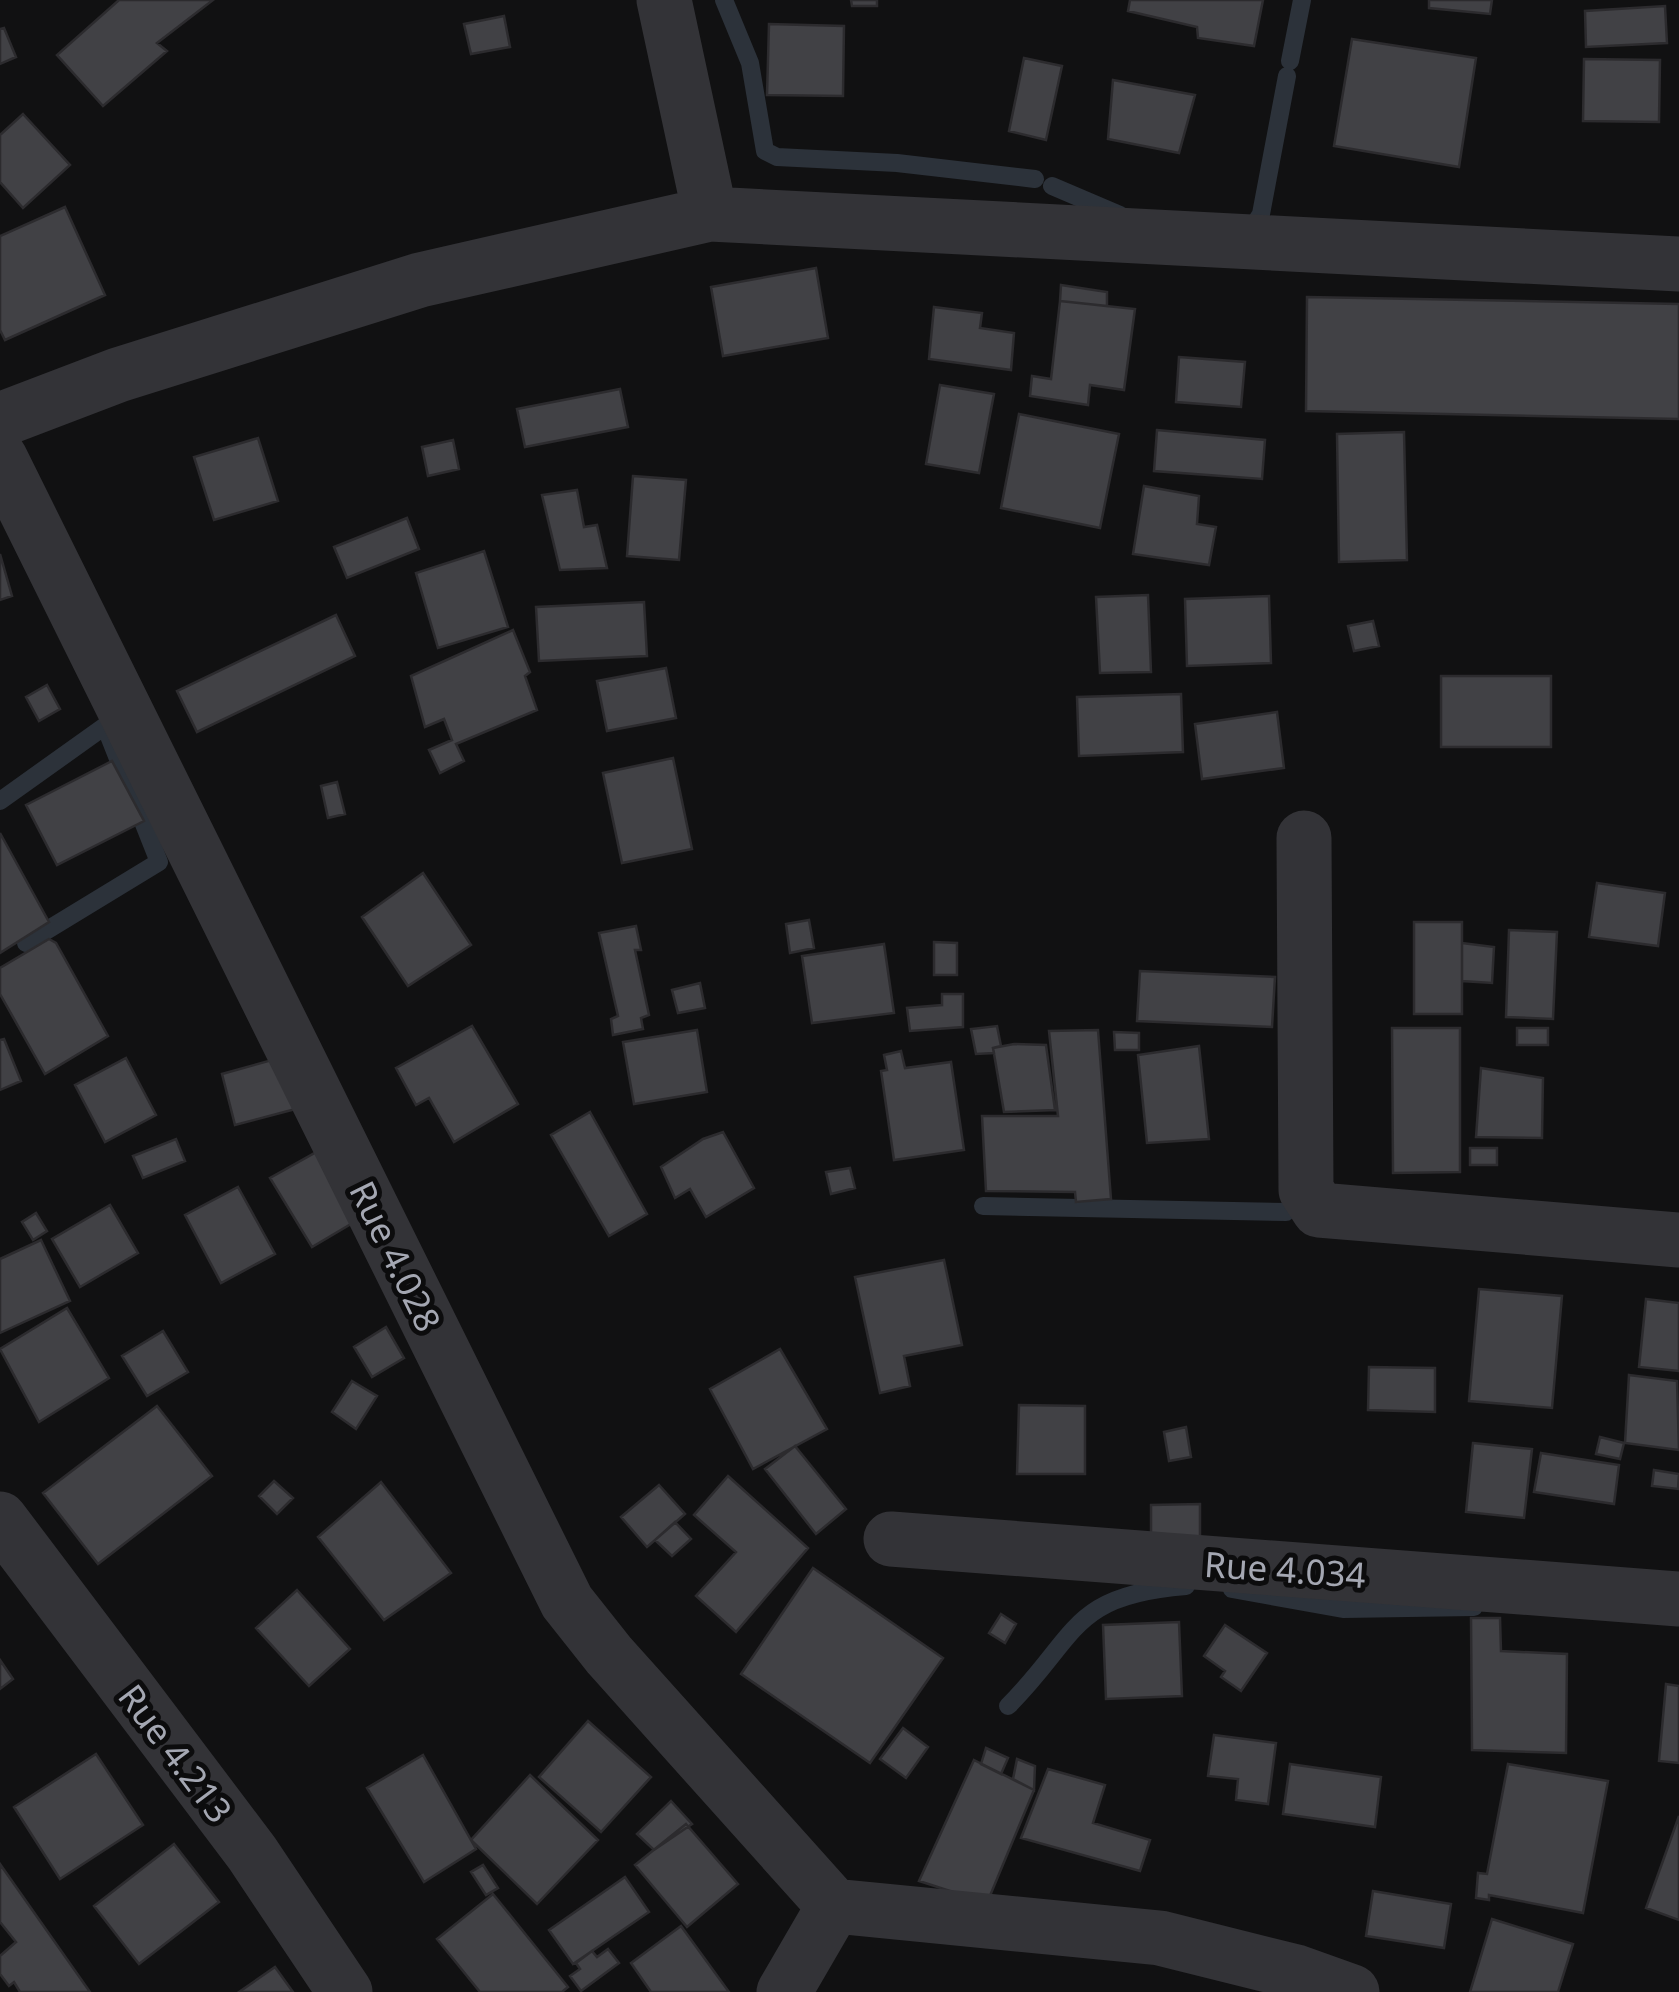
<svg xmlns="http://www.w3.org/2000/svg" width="1679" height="1992" font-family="'Noto Sans',sans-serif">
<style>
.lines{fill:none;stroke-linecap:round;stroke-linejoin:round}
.stream{stroke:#2c323a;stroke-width:18}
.building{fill:#414145;stroke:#2c2b2e;stroke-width:2.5}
.minor{stroke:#333337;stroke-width:55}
.labels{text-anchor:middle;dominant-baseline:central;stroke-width:10;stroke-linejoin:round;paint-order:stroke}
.street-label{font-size:35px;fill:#a4a7b2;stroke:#0c0c0d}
</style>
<rect width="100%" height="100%" fill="#111112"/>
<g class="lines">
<path class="stream" d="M724 0 750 63 765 151 777 157 897 163 1035 179
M1290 61 1302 0
M1052 186 1120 215
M1248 235 1261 214 1287 76
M0 801 105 726 159 862 26 943
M983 1206 1286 1212
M1232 1589 1343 1609 1474 1607
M1008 1706C1078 1636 1070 1595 1186 1586"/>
</g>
<path class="building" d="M119 0H213L157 43 167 51 103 106 57 55Z
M851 0H877V6H852Z
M1130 0H1263L1254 46 1198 38 1197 27 1128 11Z
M1429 0H1492L1490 14 1429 8Z
M1665 6 1667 43 1586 47 1585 11Z
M504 16 510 47 471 54 464 24Z
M769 24 844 26 843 96 767 95Z
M4 28 16 57 0 64V29Z
M1352 39 1476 58 1459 167 1334 146Z
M1024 58 1062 66 1046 140 1009 131Z
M1584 59 1660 60 1659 122 1583 121Z
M1113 80 1195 95 1179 153 1108 139Z
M23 114 70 165 23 208 0 182V135Z
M65 207 105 295 5 340 0 330V236Z
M816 268 828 338 723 356 711 287Z
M1061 285 1107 292V306L1060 301Z
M1307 297 1679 304V419L1306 411Z
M1060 301 1135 309 1124 390 1090 385 1088 405 1030 396 1032 376 1051 379Z
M934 307 982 313 980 328 1014 333 1011 370 929 359Z
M1179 357 1245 362 1241 407 1176 402Z
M940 385 994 394 979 473 926 464Z
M620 389 628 427 525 447 517 409Z
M1019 414 1119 434 1100 528 1001 508Z
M1157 430 1265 440 1262 479 1154 471Z
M1404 432 1407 560 1339 562 1337 434Z
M258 438 278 501 214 520 194 457Z
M453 440 459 469 428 476 422 447Z
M633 476 686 480 679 560 627 556Z
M1144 486 1199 496 1197 524 1216 527 1209 565 1133 554Z
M577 490 584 527 597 525 607 568 560 570 542 495Z
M407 518 419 549 347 578 334 547Z
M484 551 508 627 438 648 416 573Z
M0 554 12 596 0 600Z
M1148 595 1151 672 1100 673 1096 597Z
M1269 596 1271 663 1187 666 1185 599Z
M644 602 647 656 539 661 536 607Z
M336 615 355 656 197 732 177 691Z
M1373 621 1379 646 1354 651 1348 626Z
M513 630 530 672 525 676 537 710 456 744 464 761 440 773 429 750 452 740 444 719 425 727 411 676Z
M666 668 676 718 607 731 597 681Z
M1441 676H1551V747H1441Z
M47 685 60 709 39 721 26 697Z
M1181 694 1183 752 1079 756 1077 697Z
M1277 712 1284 768 1202 779 1195 724Z
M673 758 692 849 622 863 603 773Z
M112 761 144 821 57 865 26 805Z
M337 782 345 814 328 818 321 786Z
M0 833 49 922 0 953Z
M423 873 471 945 408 986 362 917Z
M1597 883 1665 893 1658 946 1589 937Z
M809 920 814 948 790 953 786 924Z
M1414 922H1462V1014H1414Z
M636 926 641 950H635L649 1015 641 1018 643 1029 613 1035 611 1019 618 1016 599 933Z
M1509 930 1557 932 1553 1019 1506 1017Z
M49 939 56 943 108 1036 45 1074 0 994V968Z
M934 942 957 943V975H934Z
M1462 943 1494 947 1492 983 1462 981Z
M884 944 894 1013 812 1023 802 956Z
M1140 971 1275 977 1272 1027 1137 1021Z
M700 983 705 1008 678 1013 672 990Z
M942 994H963V1027L910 1031 907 1008 942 1005Z
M472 1026 518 1104 454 1142 429 1098 416 1105 396 1068Z
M997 1026 1001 1046 993 1048 994 1053 976 1054 971 1029Z
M1392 1028H1460V1172L1393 1173Z
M1517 1028H1548V1045H1517Z
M697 1030 707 1092 634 1104 623 1042Z
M1098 1030 1111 1199 1076 1202 1075 1192 986 1191 982 1116H1058L1049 1031Z
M1114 1032 1139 1033V1050H1115Z
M4 1039 21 1081 0 1090V1040Z
M1014 1044 1046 1045 1055 1110 1004 1112 993 1048Z
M1199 1046 1209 1139 1147 1143 1138 1055Z
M901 1051 905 1068 951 1062 964 1150 894 1160 881 1071 887 1070 884 1055Z
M290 1055 303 1107 235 1125 222 1074Z
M126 1058 156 1115 105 1142 75 1085Z
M1481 1068 1543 1078 1542 1138 1476 1137Z
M590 1112 647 1214 609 1236 551 1135Z
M723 1132 754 1188 706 1217 690 1189 675 1198 661 1167 703 1139Z
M176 1139 185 1161 143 1178 133 1156Z
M1470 1148H1497V1165H1470Z
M320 1150 361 1218 312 1247 270 1178Z
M850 1168 855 1188 831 1194 826 1172Z
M238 1187 275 1254 221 1283 185 1215Z
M110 1205 138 1253 80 1287 52 1239Z
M36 1213 47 1231 33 1240 22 1222Z
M41 1240 70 1301 0 1333V1259Z
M944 1260 962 1345 904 1356 910 1386 880 1393 855 1277Z
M1479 1289 1562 1296 1552 1408 1469 1401Z
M1646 1299 1679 1303V1371L1639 1367Z
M67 1308 109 1378 39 1422 0 1349Z
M386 1327 404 1358 372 1377 354 1347Z
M163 1331 188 1372 147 1396 122 1356Z
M780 1349 827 1429 753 1469 710 1389Z
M1369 1367 1435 1368V1412L1368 1410Z
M1629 1375 1677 1381 1679 1450 1625 1443Z
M352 1381 377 1396 356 1429 332 1412Z
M1019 1405 1085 1406V1474H1017Z
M157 1406 212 1476 98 1564 43 1493Z
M1186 1427 1191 1457 1169 1461 1164 1432Z
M1600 1437 1624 1443 1620 1459 1596 1454Z
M1473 1443 1532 1449 1524 1518 1466 1512Z
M795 1446 846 1509 816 1534 765 1469Z
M1541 1453 1619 1465 1614 1504 1534 1492Z
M1654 1470 1679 1474 1678 1489 1652 1486Z
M728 1476 808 1548 736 1632 696 1596 736 1552 694 1515Z
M274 1481 293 1498 277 1514 259 1496Z
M381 1482 451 1573 384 1620 318 1537Z
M659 1485 685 1514 647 1547 621 1517Z
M1200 1504V1549L1151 1550V1505Z
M675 1522 691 1539 672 1556 655 1540Z
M813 1568 943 1658 870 1763 741 1674Z
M297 1590 350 1649 309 1686 256 1628Z
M1001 1614 1016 1624 1005 1643 989 1633Z
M1471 1618H1500L1501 1651 1567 1654 1566 1753 1472 1750Z
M1179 1622 1182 1696 1106 1699 1103 1625Z
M1225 1625 1267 1653 1241 1691 1221 1677 1225 1671 1204 1656Z
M0 1660 13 1679 0 1689Z
M1666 1684 1679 1686V1763L1659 1761Z
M588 1721 651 1777 601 1832 539 1777Z
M903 1728 928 1747 906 1778 880 1759Z
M1214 1735 1276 1743 1268 1804 1236 1800 1238 1779 1208 1776Z
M986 1748 1008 1758 1001 1774 981 1764Z
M96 1754 143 1825 60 1879 14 1807Z
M423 1755 476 1849 424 1882 367 1788Z
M1017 1759 1035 1766 1034 1790 1013 1779Z
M974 1760 1034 1790 987 1903 919 1881Z
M1290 1764 1381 1777 1375 1827 1283 1814Z
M1508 1764 1608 1781 1583 1913 1489 1895V1900L1476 1898 1478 1873 1487 1874Z
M1048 1769 1105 1785 1093 1823 1150 1840 1140 1871 1021 1838Z
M530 1775 598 1840 537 1904 471 1840Z
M671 1801 692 1824 654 1850 637 1834Z
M1679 1816V1920L1646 1908Z
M686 1824 738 1884 687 1927 635 1865Z
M174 1844 219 1902 139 1964 94 1906Z
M0 1864 90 1992H20L14 1982 9 1986 0 1974V1956L16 1942 0 1922Z
M483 1865 498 1888 486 1895 471 1872Z
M625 1877 649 1912 573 1964 549 1930Z
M1373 1891 1451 1904 1444 1948 1366 1936Z
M493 1894 568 1987 562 1992H480L437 1939Z
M1492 1919 1573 1944 1558 1992H1470Z
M681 1926 729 1992H651L631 1963Z
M608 1949 619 1963 581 1991 570 1976 580 1969 576 1963 592 1951 597 1957Z
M275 1967 293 1992H239Z"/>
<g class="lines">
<path class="minor" d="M664 0 710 214
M0 420 118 375 420 280 710 214 1679 264
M0 458 567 1602 609 1655 834 1906 784 1992
M1304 838 1306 1190 1319 1210 1679 1240
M0 1519 252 1853 345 1992
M891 1539 1679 1599
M834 1906 1160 1938 1296 1972 1352 1992"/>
</g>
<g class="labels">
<g class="street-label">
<text transform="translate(396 1256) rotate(64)">Rue 4.028</text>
<text transform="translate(1285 1569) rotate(4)">Rue 4.034</text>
<text transform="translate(176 1753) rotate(53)">Rue 4.213</text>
</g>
</g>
</svg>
